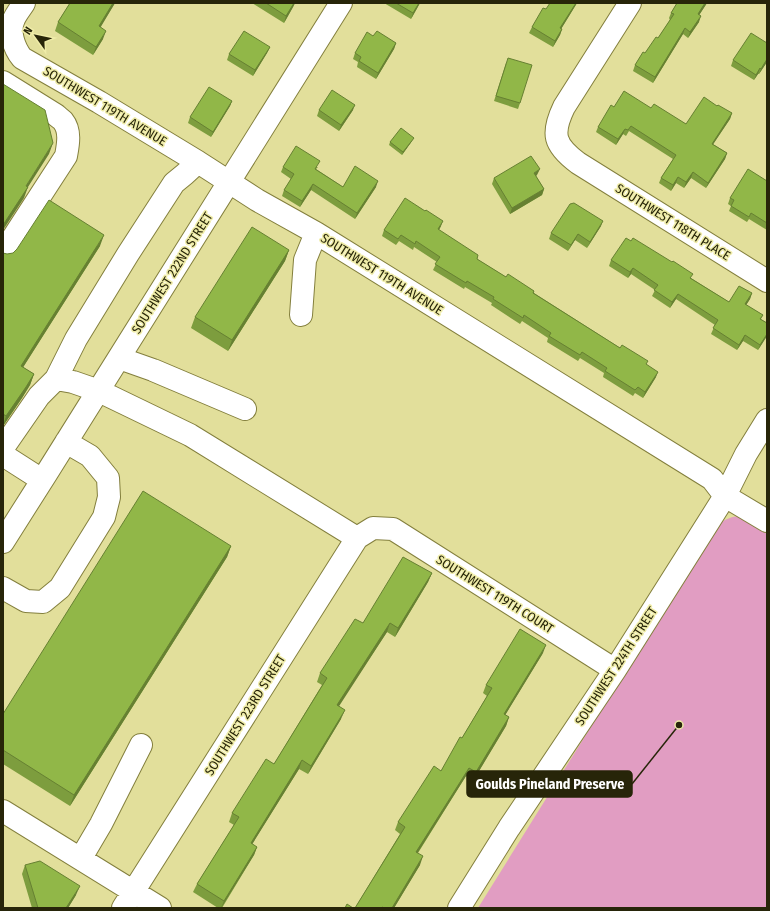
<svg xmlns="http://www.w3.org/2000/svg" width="770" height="911" font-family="'Fira Sans Condensed',sans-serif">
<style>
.green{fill:#e19dc2}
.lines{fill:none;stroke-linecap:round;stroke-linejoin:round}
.minor-casing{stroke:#837f3d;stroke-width:24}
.minor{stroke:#fff;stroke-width:22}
.wall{fill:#7d9d3e}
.shaded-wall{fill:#668032}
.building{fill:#91b748;stroke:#668032}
.labels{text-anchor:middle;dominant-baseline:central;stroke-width:3;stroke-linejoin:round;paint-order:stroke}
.street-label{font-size:13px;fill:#272509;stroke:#efeca8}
.leader{fill:none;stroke:#272509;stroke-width:1.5}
.callout-dot{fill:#272509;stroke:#efeca8;stroke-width:1.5}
.callout{fill:#272509;stroke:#272509;stroke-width:1.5}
.callout-label{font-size:14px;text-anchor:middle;font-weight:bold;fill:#fff}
</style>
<rect width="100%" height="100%" fill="#e2df9b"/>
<path class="green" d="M739 516 767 530V908H478L706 542C716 528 720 518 739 516Z"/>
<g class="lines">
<defs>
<path id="minor" d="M24 3C21 8 16 14 14 19 8 31 14 48 22 58L99 102 198 162 257 200 316 233 712 479 725 496 767 521
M630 3 564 107C551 134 554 145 578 163L767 281
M3 82 56 115C58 117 61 119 63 121 71 131 68 145 66 156L3 253
M301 315 305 260 316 233
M119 358 153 370 245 409
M56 379 76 339 128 254 174 183 185 174 198 162
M3 448 39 396 56 379 73 382 99 391 190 435 357 538
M3 455 42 480
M3 542C117 363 228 182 341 3
M3 588 26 601 43 602 60 588 104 517 109 497 108 478 90 456 66 442
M3 811 160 908
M81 858 101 824 141 745
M123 908 357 538 373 528 393 529 615 670
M459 908 509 828 615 670 725 496 746 454 767 420"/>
</defs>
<use href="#minor" class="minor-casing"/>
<use href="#minor" class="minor"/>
</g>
<path class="wall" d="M70 3H115L100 27 103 39 93 55 55 31 58 22Z
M252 3H295L293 7 284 23Z
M384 3H420L411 19Z
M577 3 561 29H562L560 35 553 47 529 33 532 27 546 9Z
M677 3H707L699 15V22L688 38 683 34 653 83 633 71 635 65 658 38 670 20 669 18 671 13Z
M373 36 396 43 394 49 376 79 357 67 358 62 353 59 355 53Z
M270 47 267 53 253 76 227 60 229 54Z
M733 60 767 62 759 74H758L754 80 731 66Z
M506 63 520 103 518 109 494 101Z
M232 101 230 106 211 137 188 123 190 117Z
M717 106 732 113 730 119 713 144 727 153 725 159 706 188 691 178 684 188 676 183 671 191 659 183 661 178 673 159 629 131 626 136 623 134 616 145 596 132 598 127 614 107 651 108 686 124Z
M319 110H353L339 131 317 116Z
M412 141 402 155 389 145 390 142Z
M283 167H318L316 169 343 187H376L355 219 311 190 300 207 282 196 284 190 291 179 281 172Z
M537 175 536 176 544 189 542 195 510 214 492 184 494 178Z
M767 181V230L749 219 747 222 729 211 731 206 728 204 730 198Z
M425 211 441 226 439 230 477 259 506 277 534 291V293L647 365 656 377 643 398 635 393 633 396 603 377 604 373 580 358 578 361 547 342 548 338 522 321 520 324 491 305 492 303 465 287 464 289 433 270 437 262 414 247 413 250 399 241 396 245 382 236 384 230Z
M601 226 587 248 575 240 568 251 549 239 551 233Z
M100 246 23 367 34 374 30 385 22 398 3 426V253L7 254Z
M289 250 285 261 228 351 191 328 195 317Z
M611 260 691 278 729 302 752 293 750 299 746 305 763 315 761 319 767 323V336L758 350 743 341 737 350 711 334 715 325 676 299 670 308 652 296 655 290 631 274 628 278 609 266Z
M231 546 227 557 70 806 3 764V714Z
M432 573 428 582 395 637 387 632 338 706 341 719 308 774 299 769 252 844 257 847 254 855 222 908H218L193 892 197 884 234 825 229 822 232 813 274 764 322 685 317 682 320 673 363 623Z
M543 653 505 715 509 717 506 726 473 781 466 776 418 853 420 865 394 908H355L400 834 395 830 398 822 441 771 462 738 487 696 483 693 486 685Z
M25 865 76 895 68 908H32L22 874Z"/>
<path class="shaded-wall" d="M113 3H115L96 35 99 26Z
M294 3H295L293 7 284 23 286 16Z
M419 3H420L411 19 413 13Z
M576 3H577L558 34 560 28Z
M705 3H707L696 20 698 14Z
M701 16 699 22 688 38 690 32Z
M685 28 683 34 653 83 655 77Z
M562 29 560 35 553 47 555 41Z
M106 31 103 39 93 55 96 47Z
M396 43 394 49 376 79 378 73Z
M270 47 267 53 253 76 255 70Z
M767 59V62L759 74 761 69Z
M760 68 758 74 754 80 756 75Z
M232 101 230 106 211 137 213 132Z
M355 105 353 110 339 131 341 125Z
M732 113 730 119 710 149 712 144Z
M625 129 623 134 616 145 618 139Z
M414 138 412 141 402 155 403 152Z
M53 143 49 154 28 187 24 198 3 230V225L26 186Z
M727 153 725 159 706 188 708 183Z
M540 169 537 175 532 178 534 173Z
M693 172 691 178 684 188 686 182Z
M678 177 676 183 671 191 673 185Z
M378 181 376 187 355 219 357 213Z
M313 184 311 190 300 207 302 201Z
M544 189 542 195 510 214 512 208Z
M443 221 441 226 436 235 438 229Z
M603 221 601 226 587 248 590 242Z
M578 234 575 240 568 251 571 245Z
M104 235 100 246 17 377 21 366Z
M289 250 285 261 228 351 232 340Z
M633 268 631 274 628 278 630 272Z
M752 293 750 299 743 310 745 304Z
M678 294 676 299 670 308 672 302Z
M767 334V336L758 350 760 345Z
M745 335 743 341 737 350 739 345Z
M658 372 656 377 643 398 645 392Z
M34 374 30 385 22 398 3 426 6 416Z
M231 546 227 557 70 806 74 795Z
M432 573 428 582 395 637 398 628Z
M390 623 387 632 334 714 337 705Z
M546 645 543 653 501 722 504 714Z
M345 710 341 719 308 774 311 766Z
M509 717 506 726 473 781 476 772Z
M302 760 299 769 248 851 251 843Z
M469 768 466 776 413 860 416 852Z
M257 847 254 855 221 908 224 901Z
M423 856 420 865 394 908H392Z
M80 886 76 895 68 908H66Z"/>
<path class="building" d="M70 3H113L99 26 106 31 96 47 58 22Z
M266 3H294L286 16Z
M396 3H419L413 13Z
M550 3H576L560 28 562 29 555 41 532 27 543 8 546 9Z
M677 3H705L698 14 701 16 690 32 685 28 655 77 635 65 643 52 645 53 656 37 658 38 674 14 671 13Z
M244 31 270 47 255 70 229 54Z
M377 31 396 43 378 73 359 61 361 57 355 53 367 32 373 36Z
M751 33 767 43V59L761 69 760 68 756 75 733 60Z
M508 58 532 65 520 103 496 96Z
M3 84 45 110 53 143 26 186 28 187 3 225Z
M209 87 232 101 213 132 190 117Z
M332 90 355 105 341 125 319 110Z
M624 91 651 108 654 104 686 124 704 97 717 106 718 105 732 113 712 144 727 153 708 183 693 172 686 182 678 177 673 185 661 178 676 155 631 126 628 130 625 129 618 139 598 127 611 105 614 107Z
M401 128 414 138 403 152 390 142Z
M296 146 320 161 315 169 343 187 355 166 378 181 357 213 313 184 302 201 284 190 294 174 283 167Z
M531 156 540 169 534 173 544 189 512 208 494 178Z
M748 169 767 181V223L751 213 749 217 731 206 734 200 730 198Z
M405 198 425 211 426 210 443 221 438 229 478 255 477 259 506 277 508 274 534 291 533 293 620 348 622 345 648 361 646 364 658 372 645 392 638 387 635 390 605 371 607 368 582 352 580 355 549 336 551 333 524 315 523 318 493 299 494 297 467 281 466 283 435 264 440 257 416 241 415 244 401 235 398 239 384 230Z
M49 200 104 235 21 366 34 374 26 387 6 416 3 414V253L7 254 13 253 17 249Z
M574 203 603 221 590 242 578 234 571 245 551 233 570 204Z
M252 227 289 250 232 340 195 317Z
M626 238 631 241 633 238 672 262 673 261 693 274 690 278 729 302 739 286 752 293 745 304 763 315 760 319 767 323V334L760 345 745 335 739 345 713 328 718 320 678 294 672 302 654 290 658 285 633 268 630 272 611 260Z
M143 491 231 546 74 795 3 750V714Z
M403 557 432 573 398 628 390 623 337 705 345 710 311 766 302 760 251 843 257 847 224 901 197 884 239 817 232 813 266 759 274 764 327 678 320 673 355 619 363 623Z
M520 629 546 645 504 714 509 717 476 772 469 768 416 852 423 856 392 908H384L382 907 381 908H355L405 827 398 822 434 766 441 771 460 737 462 738 492 688 486 685Z
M40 861 80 886 66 908H38L25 865Z
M347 904 353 908H345Z"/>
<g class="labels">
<g class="street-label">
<text transform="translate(105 106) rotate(31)">SOUTHWEST 119TH AVENUE</text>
<text transform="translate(673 222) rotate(32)">SOUTHWEST 118TH PLACE</text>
<text transform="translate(172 273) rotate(-58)">SOUTHWEST 222ND STREET</text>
<text transform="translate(382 274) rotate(32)">SOUTHWEST 119TH AVENUE</text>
<text transform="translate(495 594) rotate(32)">SOUTHWEST 119TH COURT</text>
<text transform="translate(616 666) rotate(-57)">SOUTHWEST 224TH STREET</text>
<text transform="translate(245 715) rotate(-58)">SOUTHWEST 223RD STREET</text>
</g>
</g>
<path class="leader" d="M679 725L632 784"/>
<circle class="callout-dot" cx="679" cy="725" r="4"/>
<rect class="callout" x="467" y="771" width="165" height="26" rx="4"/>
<g class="callout-label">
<text x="550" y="789">Goulds Pineland Preserve</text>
</g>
<rect width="770" height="911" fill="none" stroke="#272509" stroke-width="8"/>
<g transform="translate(36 36) rotate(303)" stroke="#efeca8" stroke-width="3" paint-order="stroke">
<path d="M0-3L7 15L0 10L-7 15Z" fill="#272509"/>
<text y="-6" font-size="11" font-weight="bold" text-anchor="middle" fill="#272509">N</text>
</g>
</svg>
